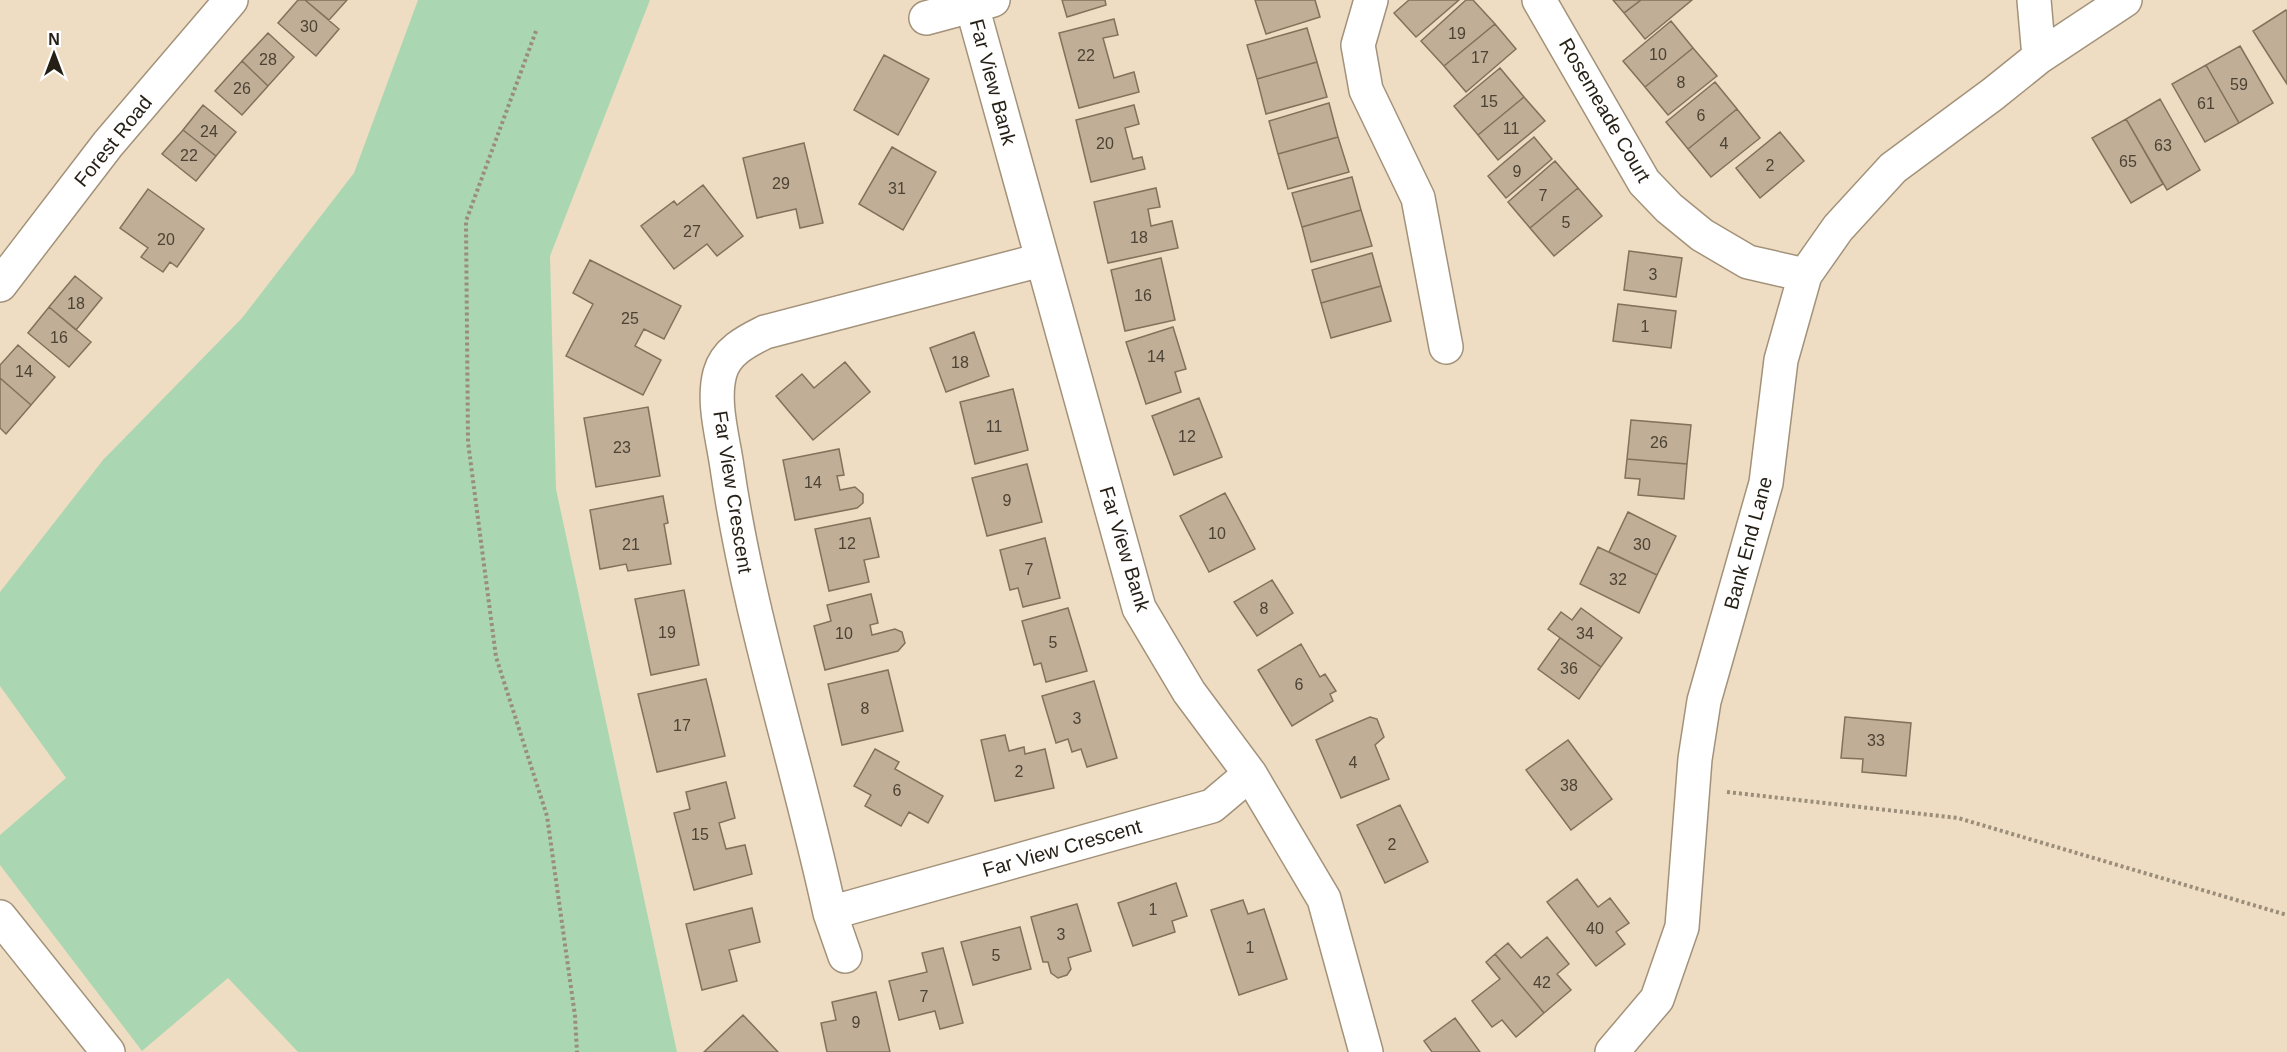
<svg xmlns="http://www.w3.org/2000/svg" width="2287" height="1052" font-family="Helvetica,sans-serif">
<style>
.green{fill:#aad7b1}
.building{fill:#c0ae96;stroke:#82725b;stroke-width:1.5}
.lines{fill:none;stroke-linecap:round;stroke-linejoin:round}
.street-casing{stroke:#a3927a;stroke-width:36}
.path{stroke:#9a8d7a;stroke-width:4;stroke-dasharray:3 3;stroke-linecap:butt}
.street{stroke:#fff;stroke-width:33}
.labels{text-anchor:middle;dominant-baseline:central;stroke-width:4.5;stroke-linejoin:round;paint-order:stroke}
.number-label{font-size:16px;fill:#4c4335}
.street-label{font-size:20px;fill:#251f15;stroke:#fff}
</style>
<rect width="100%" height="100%" fill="#efddc3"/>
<path class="green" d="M418 0H650L550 256 556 489 677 1052H298L228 978 142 1051 0 865V835L66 778 0 686V592L103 460 242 318 354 173Z"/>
<path class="building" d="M298 0H305L339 29 316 56 278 23Z
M305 0H347L329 20Z
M1062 0H1105L1106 5 1067 17Z
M1255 0H1315L1320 17 1266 34Z
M1409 0H1459L1416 37 1394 13Z
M1466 0H1473L1495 24 1444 66 1421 41Z
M1613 0H1641L1624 13Z
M1641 0H1692L1645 39 1624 13Z
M2286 10 2287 11V84L2253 31Z
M1114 19 1118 35 1103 38 1114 78 1134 72 1139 92 1079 108 1059 33Z
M1671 21 1693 48 1645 87 1623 61Z
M1495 24 1516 49 1466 92 1444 66Z
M1307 28 1317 62 1257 79 1247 45Z
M268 33 294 57 268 86 242 61Z
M2240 46 2273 103 2239 123 2206 65Z
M1693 48 1717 76 1668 115 1645 87Z
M884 55 929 79 898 135 854 110Z
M242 61 268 86 242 115 215 91Z
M1317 62 1327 97 1266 114 1257 79Z
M2206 65 2239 123 2205 142 2172 84Z
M1500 68 1524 97 1478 135 1454 106Z
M1715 82 1737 109 1688 149 1666 122Z
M1524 97 1545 121 1498 160 1478 135Z
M2160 99 2200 170 2167 190 2126 119Z
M1329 103 1338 137 1278 154 1269 121Z
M203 105 236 132 216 156 183 130Z
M1134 105 1139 124 1125 128 1133 159 1142 157 1145 169 1091 182 1076 120Z
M1737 109 1760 138 1711 177 1688 149Z
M2126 119 2163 184 2131 203 2092 138Z
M183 130 216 156 196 181 162 154Z
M1780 132 1804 161 1760 198 1736 168Z
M1338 137 1349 172 1288 189 1278 154Z
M1534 137 1552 159 1506 198 1488 176Z
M804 143 823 223 800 228 796 209 757 218 743 158Z
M892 147 936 172 903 230 859 204Z
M1555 161 1578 188 1530 228 1508 202Z
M1352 177 1361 210 1302 227 1292 193Z
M703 185 743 236 717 256 707 244 674 269 641 226 674 201 677 205Z
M1156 188 1160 207 1148 209 1151 226 1172 221 1178 248 1108 263 1094 202Z
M1578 188 1602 216 1554 256 1530 228Z
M148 189 204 229 177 267 170 262 163 272 141 257 148 248 120 228Z
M1361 210 1372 246 1311 262 1302 227Z
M1629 251 1682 258 1676 297 1624 290Z
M1372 253 1381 286 1321 303 1312 270Z
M1161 258 1175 320 1125 331 1111 270Z
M590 260 681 306 664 339 644 329 635 346 661 360 643 395 566 356 593 304 573 293Z
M75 276 102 298 76 330 49 307Z
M1381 286 1391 321 1331 338 1321 303Z
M1618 304 1676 311 1671 348 1613 341Z
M49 307 91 342 69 367 28 333Z
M1173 327 1186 369 1175 372 1181 392 1146 404 1126 342Z
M974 332 989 376 946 392 930 348Z
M18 345 55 377 31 405 0 378V365Z
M845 362 870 392 813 440 776 396 802 374 814 388Z
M0 378 31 405 6 434 0 428Z
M1013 389 1028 450 975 464 960 402Z
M1199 398 1222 457 1174 475 1152 416Z
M648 407 660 476 596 487 584 418Z
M1631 420 1691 425 1687 464 1627 459Z
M839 449 844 475 837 476 840 490 855 487 863 494V503L857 508 795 520 783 460Z
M1627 459 1687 464 1684 499 1638 495 1640 479 1625 478Z
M1027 464 1042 522 987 536 972 478Z
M1225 493 1255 549 1209 572 1180 516Z
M663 496 668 523 664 524 671 564 628 571 626 564 600 569 590 510Z
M1628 512 1676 536 1657 575 1609 552Z
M870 518 879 557 864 560 869 582 829 591 815 529Z
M1045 538 1060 598 1023 607 1018 588 1010 590 1000 550Z
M1598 547 1657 575 1639 613 1580 584Z
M1272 580 1293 613 1257 636 1234 602Z
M684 590 699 665 651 675 635 599Z
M871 594 878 623 870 625 872 635 895 629 902 632 905 643 898 651 825 670 814 626 831 621 827 605Z
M1068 608 1087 671 1046 682 1041 663 1034 665 1022 621Z
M1581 608 1622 638 1601 667 1548 629 1561 612 1572 620Z
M1560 638 1601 667 1579 699 1538 669Z
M1301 644 1320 677 1325 674 1336 691 1330 694 1333 701 1292 726 1258 670Z
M888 670 903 731 842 745 828 684Z
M706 679 725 756 657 772 638 694Z
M1094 681 1117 758 1087 767 1081 749 1072 752 1068 739 1056 743 1042 696Z
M1370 717 1377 719 1384 737 1375 745 1389 779 1341 798 1316 740Z
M1845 717 1911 723 1906 776 1862 772 1863 759 1841 758Z
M1005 735 1009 751 1024 747 1025 754 1045 749 1054 788 995 801 981 740Z
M1568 740 1612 799 1571 830 1526 770Z
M875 749 899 762 895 769 943 796 928 823 909 812 901 826 865 806 871 795 854 786Z
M726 782 735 818 719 823 726 849 745 845 752 874 694 890 674 813 690 809 686 792Z
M1400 805 1428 862 1385 883 1357 825Z
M1577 879 1598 907 1610 898 1629 923 1616 932 1625 944 1596 966 1547 902Z
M1176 883 1187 916 1172 921 1175 932 1133 946 1118 903Z
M1243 900 1248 914 1264 909 1287 979 1239 995 1211 910Z
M1077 904 1091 951 1068 958 1071 969 1067 975 1058 978 1051 973 1048 962H1043L1031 917Z
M752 908 760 942 729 950 737 981 702 990 686 924Z
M1020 927 1031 969 973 985 961 942Z
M1547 937 1569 964 1557 974 1571 990 1544 1013 1495 954 1508 943 1521 958Z
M943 948 963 1023 940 1029 935 1011 899 1020 889 981 927 972 922 953Z
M1495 954 1544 1013 1516 1037 1502 1020 1492 1027 1472 1001 1500 979 1486 962Z
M876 992 890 1052H827L821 1023 836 1020 832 1002Z
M743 1015 778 1052H704Z
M1455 1018 1480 1052H1432L1424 1041Z"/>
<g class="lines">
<defs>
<path id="street" d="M1371 0 1358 45 1366 90 1418 198 1446 347
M1539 0 1644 182 1669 208 1702 235 1748 262 1805 275
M2034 0 2039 57
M972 6 1139 608 1189 692 1250 774 1324 899 1366 1052
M926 18 993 0
M1041 260 765 332C747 341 726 351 720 373 712 402 723 438 727 467 749 619 798 764 830 913L1212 806 1250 774
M0 285 108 144 231 0
M830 913 845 956
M0 917 108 1052
M1612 1052 1657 999 1682 927 1695 759 1704 701 1766 483 1781 360 1805 275 1838 228 1893 168 1993 94 2039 57 2125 0"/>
</defs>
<use href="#street" class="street-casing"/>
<path class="path" d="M536 31 466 221 468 442 496 657 547 816 575 1016 577 1052
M1727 792 1958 818 2287 915"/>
<use href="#street" class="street"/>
</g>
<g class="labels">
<g class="number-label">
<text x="309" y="26">30</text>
<text x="1457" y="33">19</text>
<text x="1658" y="54">10</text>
<text x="1086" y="55">22</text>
<text x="1480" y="57">17</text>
<text x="268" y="59">28</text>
<text x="1681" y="82">8</text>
<text x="2239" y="84">59</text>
<text x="242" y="88">26</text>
<text x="1489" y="101">15</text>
<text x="2206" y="103">61</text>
<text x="1701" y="115">6</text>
<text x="1511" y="128">11</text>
<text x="209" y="131">24</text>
<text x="1105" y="143">20</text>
<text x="1724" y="143">4</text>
<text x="2163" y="145">63</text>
<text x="189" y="155">22</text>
<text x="2128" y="161">65</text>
<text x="1770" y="165">2</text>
<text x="1517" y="171">9</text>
<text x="781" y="183">29</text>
<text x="897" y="188">31</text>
<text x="1543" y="195">7</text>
<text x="1566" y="222">5</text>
<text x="692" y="231">27</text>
<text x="1139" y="237">18</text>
<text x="166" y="239">20</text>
<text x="1653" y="274">3</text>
<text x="1143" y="295">16</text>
<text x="76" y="303">18</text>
<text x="630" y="318">25</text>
<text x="1645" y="326">1</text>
<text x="59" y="337">16</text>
<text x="1156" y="356">14</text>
<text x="960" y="362">18</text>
<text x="24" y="371">14</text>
<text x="994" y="426">11</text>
<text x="1187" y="436">12</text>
<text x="1659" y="442">26</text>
<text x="622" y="447">23</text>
<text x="813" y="482">14</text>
<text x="1007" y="500">9</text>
<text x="1217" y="533">10</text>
<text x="847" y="543">12</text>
<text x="631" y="544">21</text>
<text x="1642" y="544">30</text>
<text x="1029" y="569">7</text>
<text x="1618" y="579">32</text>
<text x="1264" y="608">8</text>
<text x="667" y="632">19</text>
<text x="844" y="633">10</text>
<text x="1585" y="633">34</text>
<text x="1053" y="642">5</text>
<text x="1569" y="668">36</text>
<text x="1299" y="684">6</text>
<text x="865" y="708">8</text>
<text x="1077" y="718">3</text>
<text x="682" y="725">17</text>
<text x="1876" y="740">33</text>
<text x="1353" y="762">4</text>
<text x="1019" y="771">2</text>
<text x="1569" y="785">38</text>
<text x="897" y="790">6</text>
<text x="700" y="834">15</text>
<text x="1392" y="844">2</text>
<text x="1153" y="909">1</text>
<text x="1595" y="928">40</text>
<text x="1061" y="934">3</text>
<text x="1250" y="947">1</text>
<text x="996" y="955">5</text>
<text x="1542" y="982">42</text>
<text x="924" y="996">7</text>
<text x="856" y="1022">9</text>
</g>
<g class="street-label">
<text transform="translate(993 82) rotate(75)">Far View Bank</text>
<text transform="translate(1605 110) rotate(60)">Rosemeade Court</text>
<text transform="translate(113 141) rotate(-51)">Forest Road</text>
<text transform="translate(733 492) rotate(81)">Far View Crescent</text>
<text transform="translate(1748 543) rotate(-75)">Bank End Lane</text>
<text transform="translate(1125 549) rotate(73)">Far View Bank</text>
<text transform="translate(1062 848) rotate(-16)">Far View Crescent</text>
</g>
</g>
<g transform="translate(54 54)" stroke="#ffffff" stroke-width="4.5" paint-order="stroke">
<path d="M0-4.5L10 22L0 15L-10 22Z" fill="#251f15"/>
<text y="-9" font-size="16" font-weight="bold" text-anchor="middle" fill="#251f15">N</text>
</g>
</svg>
